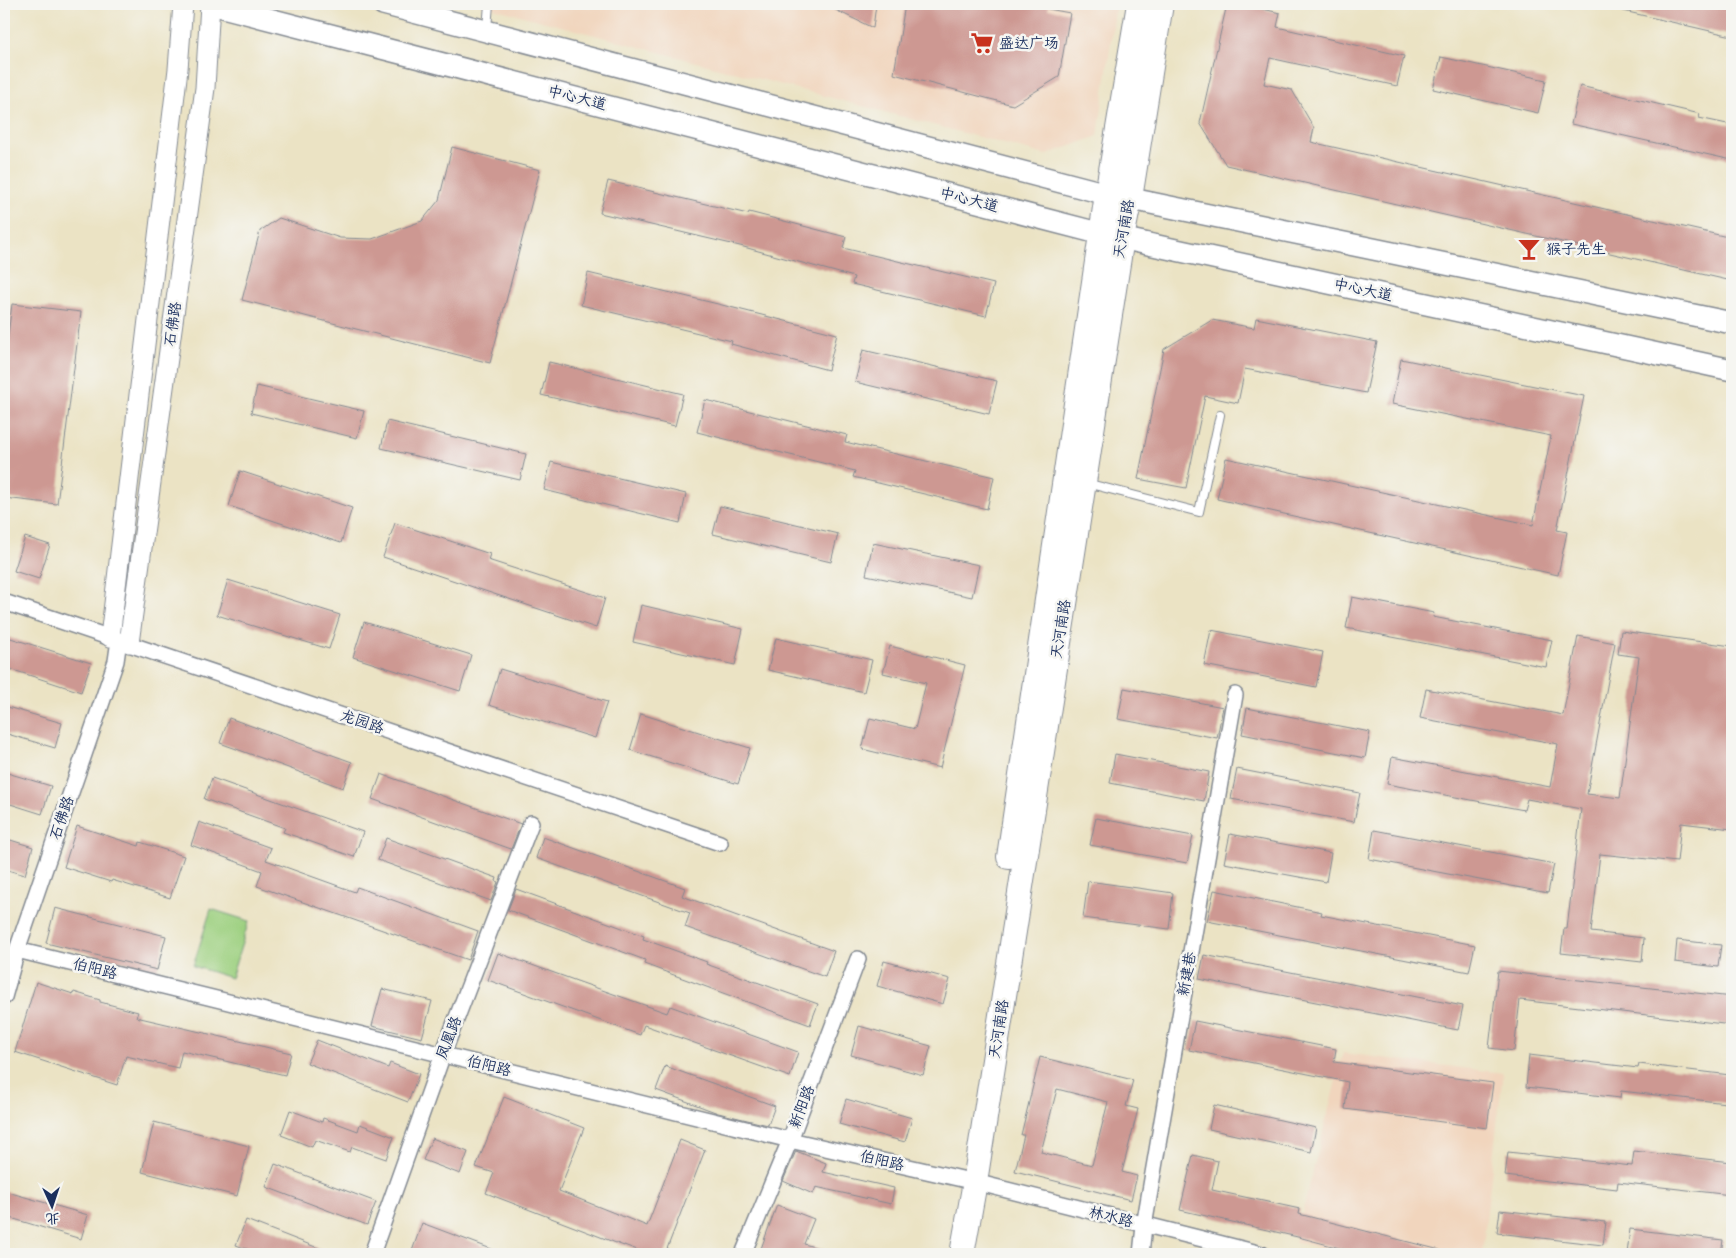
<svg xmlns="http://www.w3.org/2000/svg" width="1736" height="1258" font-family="'Balsamiq Sans','LXGW WenKai TC',sans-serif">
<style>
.built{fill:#f1d5bd}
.green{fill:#9dd080;stroke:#5c806f}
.building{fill:#cd9892;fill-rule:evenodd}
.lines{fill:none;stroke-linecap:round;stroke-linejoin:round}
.service-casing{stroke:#838991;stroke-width:10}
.minor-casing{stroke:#838991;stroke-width:18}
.tertiary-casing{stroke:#838991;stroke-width:21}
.secondary-casing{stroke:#838991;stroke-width:24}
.primary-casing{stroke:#838991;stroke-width:26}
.service{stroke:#fff;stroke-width:8}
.minor{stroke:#fff;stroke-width:15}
.tertiary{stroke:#fff;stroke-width:19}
.secondary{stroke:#fff;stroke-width:21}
.primary{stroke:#fff;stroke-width:24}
.labels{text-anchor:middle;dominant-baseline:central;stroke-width:5;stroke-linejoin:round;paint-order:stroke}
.poi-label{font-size:15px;fill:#1b2f5e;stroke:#f6f6f2;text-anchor:start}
.street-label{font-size:15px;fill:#1b2f5e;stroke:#f6f6f2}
</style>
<rect width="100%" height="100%" fill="#f6f6f2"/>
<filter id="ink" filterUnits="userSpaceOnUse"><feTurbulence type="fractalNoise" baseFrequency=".02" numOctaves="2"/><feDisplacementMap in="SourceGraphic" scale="10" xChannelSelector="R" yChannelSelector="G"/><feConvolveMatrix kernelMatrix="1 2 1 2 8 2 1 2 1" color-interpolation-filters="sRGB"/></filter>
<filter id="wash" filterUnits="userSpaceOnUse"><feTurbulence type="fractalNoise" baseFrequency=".0096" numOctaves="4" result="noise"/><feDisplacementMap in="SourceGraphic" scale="20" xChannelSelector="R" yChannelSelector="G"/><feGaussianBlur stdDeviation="1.12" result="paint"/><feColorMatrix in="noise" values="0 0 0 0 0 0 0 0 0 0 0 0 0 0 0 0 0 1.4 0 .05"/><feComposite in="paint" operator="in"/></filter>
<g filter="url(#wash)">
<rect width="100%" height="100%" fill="#ebe3c4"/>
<path class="built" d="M478 4H1116L1098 136 1046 155Z
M1343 1053 1503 1073 1482 1254H1344L1295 1242Z"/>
<path class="green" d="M211 909 249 921 231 978 193 966Z"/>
<g id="blocks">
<path class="building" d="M823 4H876L873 28Z
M905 4H1049L1048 9 1070 13 1059 77 1013 105 894 74Z
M1227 4H1241L1280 13 1277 27 1404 56 1397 86 1270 58 1264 84 1292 90 1314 128 1311 142 1732 238V281L1226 165 1200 123Z
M1615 4H1732V36L1615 9Z
M1441 57 1546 80 1538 113 1433 89Z
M1580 86 1700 114 1699 118 1732 125V160L1571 124Z
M452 147 540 170 490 363 242 300 260 231 279 218 340 238 372 239 422 221 439 200Z
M608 181 748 214 749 212 846 237 843 248 994 284 986 316 852 284 854 277 740 246 600 213Z
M588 273 722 305 837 334 828 370 731 344 732 341 581 305Z
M12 304 81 312 57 504 4 498V366Z
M1256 318 1377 342 1366 393 1245 369 1238 403 1205 396 1186 488 1138 479 1164 349 1212 320 1254 328Z
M863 350 997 381 989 414 855 382Z
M1401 359 1584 396 1557 530 1567 532 1558 575 1217 499 1226 458 1533 525 1551 436 1392 404Z
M549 362 683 394 675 426 541 395Z
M257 386 364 411 357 438 251 413Z
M705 400 847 435 845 442 994 477 987 509 853 477 855 471 697 432Z
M387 421 526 454 520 480 381 448Z
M551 462 686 494 680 523 544 490Z
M240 471 352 508 341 543 229 506Z
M720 506 838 534 831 562 713 534Z
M395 523 490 554 488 560 605 598 596 628 383 557Z
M25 537 50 545 39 579 14 571Z
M873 543 979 565 972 597 866 575Z
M228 580 340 615 329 649 217 615Z
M1352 597 1434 613 1433 617 1552 640 1546 667 1346 628Z
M641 605 743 629 735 665 633 642Z
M364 622 471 655 460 691 353 657Z
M1211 630 1323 652 1316 687 1204 665Z
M1621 631 1732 646V829L1681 823 1677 862 1600 854 1591 932 1644 938 1642 962 1561 953 1564 929H1567L1581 809 1527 799 1524 810 1387 784 1392 757 1550 787 1558 744 1420 718 1426 689 1563 715 1578 636 1615 643 1587 794 1620 798 1639 657 1618 654Z
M4 636 91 663 81 692 4 667Z
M776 638 872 660 864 692 768 670Z
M890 646 965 665 940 768 862 749 870 718 915 729 926 683 883 673Z
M500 669 607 702 595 738 489 705Z
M1124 688 1223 707 1217 738 1118 719Z
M4 706 62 723 55 748 4 733Z
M1247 708 1370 732 1365 758 1242 734Z
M641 714 750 748 738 784 630 750Z
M229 718 352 762 343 788 220 743Z
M1115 754 1209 772 1204 801 1110 783Z
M1237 769 1360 793 1354 822 1231 799Z
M4 772 51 786 42 814 4 802Z
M381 774 521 824 511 849 372 799Z
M212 778 363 832 354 857 283 832 285 828 204 799Z
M1096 818 1193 836 1187 863 1090 845Z
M199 822 271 848 266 860 355 892 357 887 478 931 468 960 257 886 262 871 191 845Z
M77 826 139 846 140 842 184 856 170 898 112 880 111 882 64 867Z
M1374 830 1554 864 1548 893 1369 859Z
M1230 834 1331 853 1326 882 1224 863Z
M543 837 685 888 682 896 834 951 825 977 685 927 690 913 536 858Z
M4 838 33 847 25 875 4 869Z
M386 838 497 878 496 881 498 882 491 901 378 860Z
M1088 881 1173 893 1169 929 1083 918Z
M516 889 644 936 643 939 707 962 706 964 818 1004 810 1025 644 964 645 960 508 910Z
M1214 890 1322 912 1321 915 1475 945 1469 972 1207 921Z
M55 908 166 936 157 970 46 943Z
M1677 940 1721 945 1718 967 1675 962Z
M498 953 667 1013 670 1006 798 1052 790 1077 644 1025 640 1035 488 980Z
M1204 955 1463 1006 1458 1030 1199 979Z
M884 961 950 979 943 1004 877 986Z
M1498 971 1732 997V1025L1520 1000 1514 1051 1489 1048Z
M36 982 73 994 74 992 100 1000V1002L138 1012 136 1017 291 1053 285 1075 182 1051 178 1068 126 1056 117 1085 15 1052Z
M382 989 432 1001 422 1038 372 1026Z
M1195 1021 1336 1049 1334 1062 1493 1083 1487 1128 1345 1109 1348 1082 1189 1050Z
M859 1026 931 1046 923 1075 851 1055Z
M317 1040 388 1068 390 1063 419 1074 408 1102 307 1063Z
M1529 1055 1638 1068 1639 1064 1730 1075 1726 1103 1621 1091 1620 1098 1526 1087Z
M1040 1057 1133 1080 1126 1106 1138 1109 1122 1172 1137 1176 1131 1200 1015 1171 1024 1135H1021ZM1057 1089 1108 1102 1092 1165 1041 1152Z
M665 1066 775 1106 768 1125 718 1113 656 1090Z
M504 1097 584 1128 559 1191 647 1226 680 1140 705 1150 665 1254H648L624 1245V1246L486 1193 494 1173 476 1167Z
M846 1099 912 1118 905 1142 839 1124Z
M1214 1105 1316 1128 1311 1152 1209 1129Z
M290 1110 322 1122 323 1118 358 1131 360 1124 394 1137 386 1159 352 1147 350 1152 315 1140 312 1147 281 1135Z
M154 1122 249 1146 237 1196 142 1172Z
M432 1138 468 1152 460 1174 423 1160Z
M796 1151 826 1163 823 1172 894 1188 891 1204 816 1187 813 1194 783 1181Z
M1634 1151 1732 1162 1731 1195 1618 1182 1617 1189 1505 1176 1508 1152 1632 1166Z
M1193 1155 1218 1161 1212 1190 1300 1209 1299 1214 1440 1250V1254H1362L1302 1238 1180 1210Z
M275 1164 376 1202 367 1225 266 1187Z
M4 1191 88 1215 81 1239 4 1216Z
M777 1205 814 1219 804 1244 828 1251V1254H759Z
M1500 1210 1606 1222 1603 1245 1497 1233Z
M246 1220 331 1253V1254H260L236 1245Z
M422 1223 502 1253V1254H411Z
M1630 1229 1723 1240 1721 1254H1627Z"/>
</g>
</g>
<g filter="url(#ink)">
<use href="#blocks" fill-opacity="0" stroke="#838991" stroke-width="1"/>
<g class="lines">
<defs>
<path id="service" d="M487 29 489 4
M1086 483 1199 512 1220 415"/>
<path id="minor" d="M4 602 720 843
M17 950 790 1140 975 1182 1262 1254
M4 997 17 950 116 661 119 640
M372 1254 443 1054 531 823
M743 1254 790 1140 858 959
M1141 1254 1144 1226 1235 695"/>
<path id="tertiary" d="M110 637 178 69 183 4
M129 643 205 88 210 4"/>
<path id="secondary" d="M211 4 1102 234 1732 370
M383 4 1107 194 1732 323"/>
<path id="primary" d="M1009 857 1107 194 1139 4
M962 1254 975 1182 1122 238 1130 198 1161 4"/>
</defs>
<use href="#service" class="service-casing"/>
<use href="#minor" class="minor-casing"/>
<use href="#tertiary" class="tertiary-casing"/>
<use href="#secondary" class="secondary-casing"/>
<use href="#primary" class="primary-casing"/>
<use href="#service" class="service"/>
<use href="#minor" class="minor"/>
<use href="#tertiary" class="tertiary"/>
<use href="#secondary" class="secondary"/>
<use href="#primary" class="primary"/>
</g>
</g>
<defs>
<symbol id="supermarket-bare" viewBox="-9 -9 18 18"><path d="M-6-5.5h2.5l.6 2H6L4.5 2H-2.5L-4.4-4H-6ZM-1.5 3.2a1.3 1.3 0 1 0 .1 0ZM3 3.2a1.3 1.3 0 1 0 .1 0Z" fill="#c8321e" stroke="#f6f6f2" stroke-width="2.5" paint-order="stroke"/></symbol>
<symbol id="bar-bare" viewBox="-9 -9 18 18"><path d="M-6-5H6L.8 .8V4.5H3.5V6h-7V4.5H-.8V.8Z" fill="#c8321e" stroke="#f6f6f2" stroke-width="2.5" paint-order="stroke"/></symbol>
</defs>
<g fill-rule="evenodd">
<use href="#supermarket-bare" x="966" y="27" width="32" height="32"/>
<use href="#bar-bare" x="1513" y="233" width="32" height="32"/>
</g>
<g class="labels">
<g class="poi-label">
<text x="999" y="43">盛达广场</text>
<text x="1546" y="249">猴子先生</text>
</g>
<g class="street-label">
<text transform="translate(577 98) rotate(14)">中心大道</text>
<text transform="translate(969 200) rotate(14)">中心大道</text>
<text transform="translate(1124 229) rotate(-80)">天河南路</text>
<text transform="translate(1363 290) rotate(12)">中心大道</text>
<text transform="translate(173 324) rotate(-82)">石佛路</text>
<text transform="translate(1061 629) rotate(-81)">天河南路</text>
<text transform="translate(362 722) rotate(19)">龙园路</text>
<text transform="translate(62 818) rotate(-71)">石佛路</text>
<text transform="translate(95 969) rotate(14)">伯阳路</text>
<text transform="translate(1187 974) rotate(-80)">新建巷</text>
<text transform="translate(999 1029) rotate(-81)">天河南路</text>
<text transform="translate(449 1038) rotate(-69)">凤凰路</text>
<text transform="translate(489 1066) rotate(14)">伯阳路</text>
<text transform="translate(802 1107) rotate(-69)">新阳路</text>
<text transform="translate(882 1161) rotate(13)">伯阳路</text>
<text transform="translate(1111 1217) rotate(14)">林水路</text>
</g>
</g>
<rect width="1736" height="1258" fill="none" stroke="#f6f6f2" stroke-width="20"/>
<g transform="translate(52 1206) rotate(177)" stroke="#f6f6f2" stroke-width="4" paint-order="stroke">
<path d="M0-4L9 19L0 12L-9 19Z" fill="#1b2f5e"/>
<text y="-8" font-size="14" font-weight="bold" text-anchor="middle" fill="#1b2f5e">北</text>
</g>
</svg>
